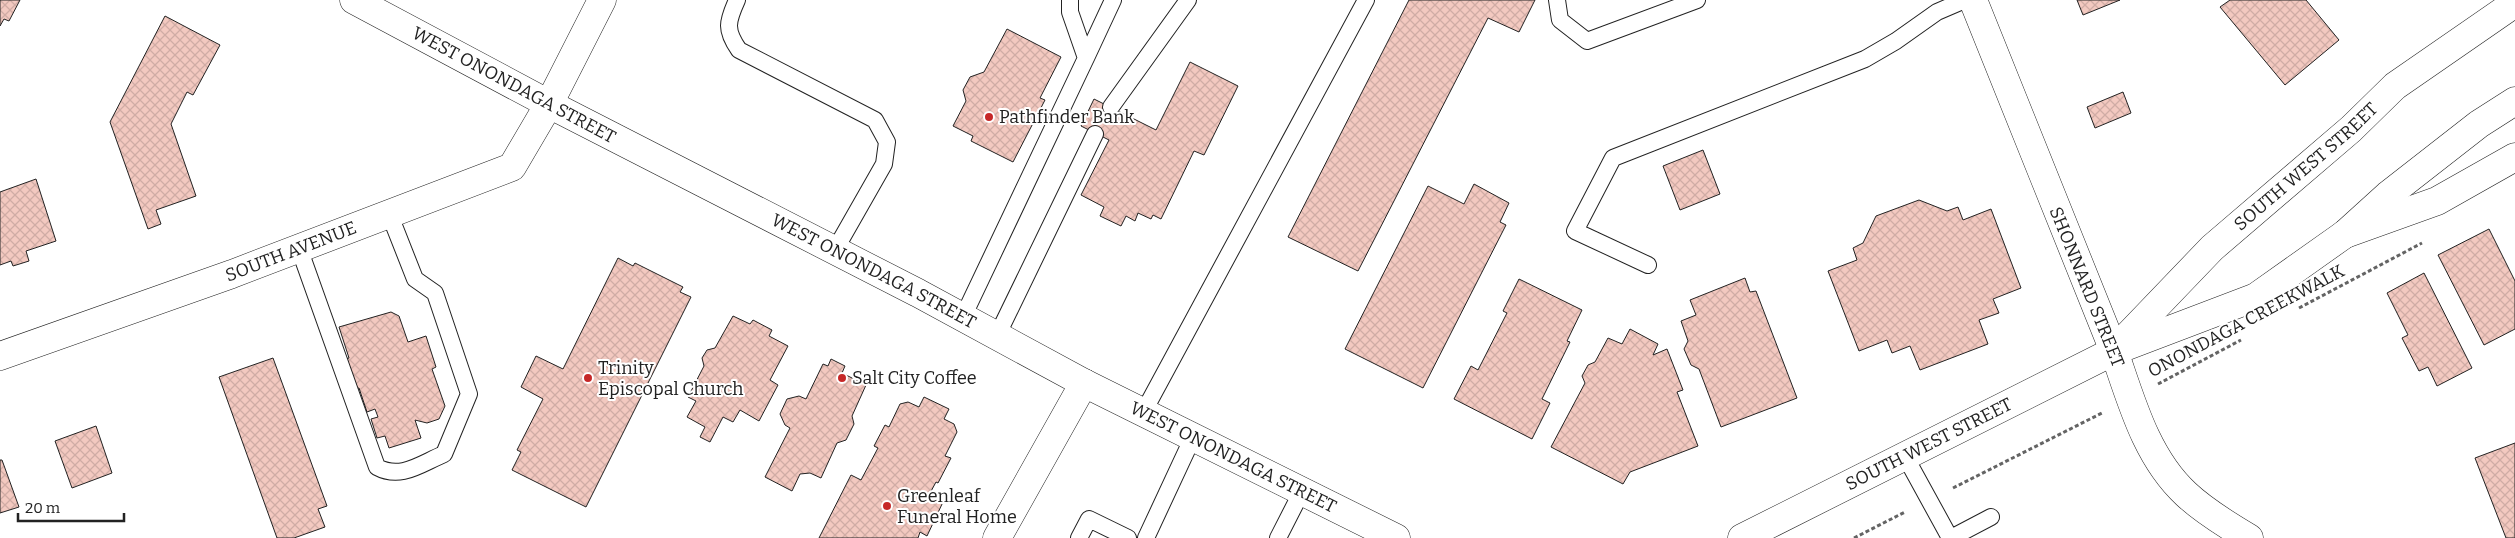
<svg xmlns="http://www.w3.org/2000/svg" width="2515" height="538" font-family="Bitter,serif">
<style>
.building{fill:url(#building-cross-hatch);stroke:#222}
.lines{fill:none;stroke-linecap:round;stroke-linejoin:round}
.service-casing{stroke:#222;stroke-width:18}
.minor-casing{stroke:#222;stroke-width:29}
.tertiary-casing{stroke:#222;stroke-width:29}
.secondary-casing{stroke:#222;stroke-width:29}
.path{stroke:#646464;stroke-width:3;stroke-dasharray:4 2.5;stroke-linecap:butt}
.service{stroke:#fff;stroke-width:16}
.minor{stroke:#fff;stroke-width:28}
.tertiary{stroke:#fff;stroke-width:28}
.secondary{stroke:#fff;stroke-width:28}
.poi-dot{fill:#c62828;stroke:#fff;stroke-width:2}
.labels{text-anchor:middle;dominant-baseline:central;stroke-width:4;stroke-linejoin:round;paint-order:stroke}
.street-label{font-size:18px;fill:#222;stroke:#fff}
.poi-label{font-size:18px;fill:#222;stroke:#fff;text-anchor:start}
</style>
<defs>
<pattern id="building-cross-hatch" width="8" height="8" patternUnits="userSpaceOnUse" patternTransform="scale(1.25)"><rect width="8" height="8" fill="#f3c9c0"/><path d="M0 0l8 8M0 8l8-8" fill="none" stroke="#d0aca5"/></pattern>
</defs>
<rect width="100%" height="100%" fill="#fff"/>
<path class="building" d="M0 0H20L9 21 4 19 0 26Z
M1409 0H1535L1519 32 1488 18 1358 271 1288 237Z
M2077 0H2120L2083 15Z
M2230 0H2306L2339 40 2285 85 2220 7Z
M165 16 220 45 193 95 187 92 171 124 196 196 156 210 161 224 148 229 110 122Z
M1007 29 1061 57 1040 98 1045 100 1013 162 971 141 973 136 953 126 966 101 963 90 970 77 984 72Z
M1190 62 1238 86 1204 155 1194 151 1161 219 1153 215 1151 219 1138 213 1135 221 1126 216 1121 226 1100 216 1104 207 1081 195 1109 140 1081 126 1094 99 1156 130Z
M2123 92 2131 113 2095 128 2087 107Z
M1703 150 1720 194 1680 210 1663 166Z
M36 179 56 241 26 251 29 261 13 266 11 261 0 265V192Z
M1474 184 1509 203 1500 222 1506 225 1423 388 1345 349 1428 186 1464 204Z
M1919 200 1947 211 1958 207 1963 220 1991 209 2021 288 1993 299 1999 313 1979 320 1988 344 1920 370 1910 346 1892 353 1887 340 1859 351 1828 271 1857 260 1853 248 1863 243 1876 216Z
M2489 229 2515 281V329L2484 345 2438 255Z
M618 258 633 266 635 263 683 287 680 292 691 297 586 507 512 470 521 452 517 450 543 399 521 387 536 356 563 369Z
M2424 273 2472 368 2437 386 2428 367 2419 371 2402 338 2408 335 2387 293Z
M1745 278 1750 292 1756 291 1797 398 1721 427 1699 369 1691 365 1684 349 1688 341 1681 321 1696 315 1690 300Z
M1519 279 1582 310 1567 341 1570 342 1542 399 1550 403 1532 439 1454 399 1471 366 1478 370 1507 313 1503 311Z
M391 312 399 316 408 342 426 336 436 367 432 369 445 406 439 419 427 423 415 420 421 438 389 448 385 436 377 438 371 419 378 417 375 409 367 412 359 388 356 389 345 359 349 358 339 327Z
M733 316 750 324 753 320 772 330 769 336 788 346 770 380 778 385 759 421 740 410 733 422 723 417 710 442 700 437 705 427 687 417 696 401 688 397 704 366 702 358 707 350 715 348Z
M1630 329 1658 344 1653 355 1667 349 1683 390 1677 392 1698 446 1630 472 1623 484 1551 447 1585 383 1582 376 1588 365 1595 362 1608 338 1622 344Z
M273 358 327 506 318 509 325 527 294 538H277L219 377Z
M831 359 845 366 842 373 866 385 852 416 854 424 846 440 837 443 821 478 810 473 800 474 792 491 765 477 790 428 785 425 780 414 787 399 799 396 806 399 823 364 828 366Z
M924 397 949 409 944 419 954 424 957 432 945 456 951 458 938 483 936 482 929 495 943 502 927 536 920 532 918 538H819L851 475 861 480 878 448 874 446 885 425 889 427 900 404 908 402 919 407Z
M96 426 112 473 72 488 55 441Z
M2515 443V538H2506L2475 458Z
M0 460H2L19 507 0 513Z"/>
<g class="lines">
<defs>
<path id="service" d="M737 0C727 22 725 30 739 50L875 120 887 142 884 164 835 250
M1557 0 1560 20 1587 41 1697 0
M1086 58 1113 0
M1111 107 1188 0
M299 248 377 467C401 480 420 464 444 454L469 394 435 293 415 279 389 213
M1648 265 1575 231 1613 158 1865 59 1896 41 1937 12 1965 0
M963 317 1086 58 1070 12V0
M997 336 1095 134
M1143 413 1366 0
M1905 456 1950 538
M1079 538 1089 519 1128 538
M1146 538 1193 437
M1278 538 1302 491
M1951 538 1991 517"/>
<path id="minor" d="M549 104 602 0
M2345 234 2437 201 2515 157"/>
<path id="tertiary" d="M354 0 549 104
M1973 0 2114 351
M997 538 1084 383"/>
<g id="secondary">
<path id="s1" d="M2118 346 2212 248 2351 129 2395 86 2515 3"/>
<path d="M2114 351C2131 400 2146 457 2186 494 2204 511 2227 525 2249 538"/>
<path id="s2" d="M0 356 232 274 512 167 549 104 918 293 1084 383 1396 538"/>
<path id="s3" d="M1742 538 2114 351 2256 297 2345 234 2388 195 2479 124 2515 101"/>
</g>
</defs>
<use href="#service" class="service-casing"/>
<use href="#minor" class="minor-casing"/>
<use href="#tertiary" class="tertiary-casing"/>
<use href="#secondary" class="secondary-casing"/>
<path class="path" d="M2299 308 2422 243
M2158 384 2241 340
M1953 488 2102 413
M1854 538 1905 512"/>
<use href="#service" class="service"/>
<use href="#minor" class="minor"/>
<use href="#tertiary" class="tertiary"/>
<use href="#secondary" class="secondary"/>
</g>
<g class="poi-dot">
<circle cx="989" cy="117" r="5"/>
<circle cx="588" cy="378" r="5"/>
<circle cx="842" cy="378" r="5"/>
<circle cx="887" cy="506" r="5"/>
</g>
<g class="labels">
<g class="street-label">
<text transform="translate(514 85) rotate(28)">WEST ONONDAGA STREET</text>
<text stroke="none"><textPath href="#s1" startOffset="260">SOUTH WEST STREET</textPath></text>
<text stroke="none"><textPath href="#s2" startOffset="309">SOUTH AVENUE</textPath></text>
<text stroke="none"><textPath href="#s2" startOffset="984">WEST ONONDAGA STREET</textPath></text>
<text transform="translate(2087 287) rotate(68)">SHONNARD STREET</text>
<text transform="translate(2246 321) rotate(-28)">ONONDAGA CREEKWALK</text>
<text stroke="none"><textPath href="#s3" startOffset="209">SOUTH WEST STREET</textPath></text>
<text stroke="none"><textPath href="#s2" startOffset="1389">WEST ONONDAGA STREET</textPath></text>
</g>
<g class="poi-label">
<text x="999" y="117">Pathfinder Bank</text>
<text x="598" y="368">Trinity<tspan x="598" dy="21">Episcopal Church</tspan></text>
<text x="852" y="378">Salt City Coffee</text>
<text x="897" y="496">Greenleaf<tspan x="897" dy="21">Funeral Home</tspan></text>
</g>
</g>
<path d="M18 513v8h106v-8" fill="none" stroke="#222222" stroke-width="2.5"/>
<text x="25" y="513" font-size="15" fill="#222222" stroke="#ffffff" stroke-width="4" paint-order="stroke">20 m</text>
</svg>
